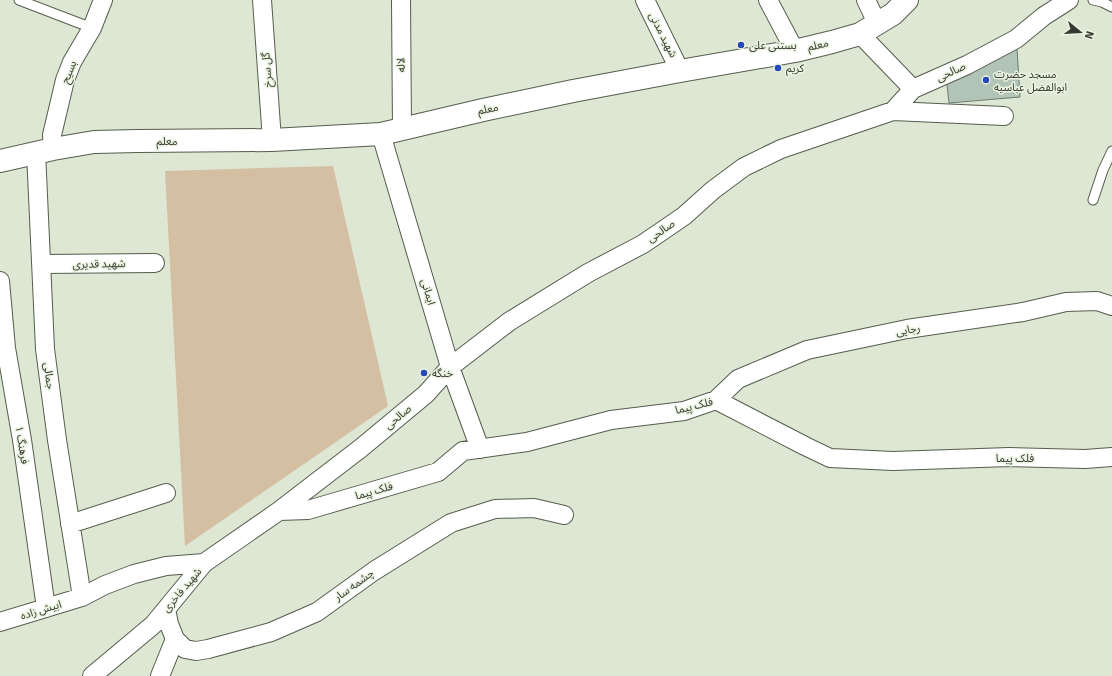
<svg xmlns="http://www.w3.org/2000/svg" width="1112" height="676" font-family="Signika,'Noto Sans Arabic',sans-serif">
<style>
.green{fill:#d5bfa3}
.building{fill:#b1c4b7;stroke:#6c7e72}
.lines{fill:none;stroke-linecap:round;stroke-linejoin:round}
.service-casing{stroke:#555d4d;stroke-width:11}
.minor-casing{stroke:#555d4d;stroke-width:20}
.secondary-casing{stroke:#555d4d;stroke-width:24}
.service{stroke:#fff;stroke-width:9}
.minor{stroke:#fff;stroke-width:18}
.secondary{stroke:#fff;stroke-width:22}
.poi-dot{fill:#2948b8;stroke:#ebf4e1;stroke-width:1.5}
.labels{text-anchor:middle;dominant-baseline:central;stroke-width:3;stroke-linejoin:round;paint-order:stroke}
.street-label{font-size:11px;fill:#353931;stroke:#ebf4e1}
.poi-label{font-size:11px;fill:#353931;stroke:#ebf4e1;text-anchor:start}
</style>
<rect width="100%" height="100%" fill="#dde7d4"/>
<path class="green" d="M333 166 388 406 185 546 165 171Z"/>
<path class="building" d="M1017 48 1020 97 949 103 946 75Z"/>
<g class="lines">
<defs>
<path id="service" d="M19 0 92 28
M1093 0 1102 2 1112 7
M1093 200 1103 170 1112 151"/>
<path id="minor" d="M262 0 272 140
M401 0 402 129
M645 0 680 71
M768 0 795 51
M866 0 877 23
M860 34 913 89
M893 111 1004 116
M381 134 450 367 480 449
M53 149 52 135 65 80 72 62 92 28 103 0
M36 152 45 349 57 440 82 597
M42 264 155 263
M0 281 6 348 22 440 46 608
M716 400 738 379 807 350 907 329 1023 312 1066 302 1097 301 1112 306
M279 511 308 510 438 472 463 451 527 442 611 420 684 411 716 400 805 446 830 458 893 461 1009 457 1085 459 1112 457
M70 524 166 493
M166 609 169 624 175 639 185 649 196 651 208 649 271 632 317 612 374 571 451 523 495 509 534 508 564 515
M0 622 82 597 105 585 134 574 166 566 204 563
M92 676 153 625 204 563 279 511 361 448 426 394 450 367 510 321 588 273 643 244 684 216 713 190 744 167 781 149 893 111 913 89 967 65 1016 39 1044 16 1069 0
M160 676 175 639"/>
<path id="secondary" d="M0 161 53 149 94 142 138 141 272 140 381 134 483 110 573 91 680 71 795 51 832 42 860 34 893 14 907 0"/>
</defs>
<use href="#service" class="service-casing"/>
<use href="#minor" class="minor-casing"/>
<use href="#secondary" class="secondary-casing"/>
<use href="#service" class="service"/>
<use href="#minor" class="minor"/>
<use href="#secondary" class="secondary"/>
</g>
<g class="poi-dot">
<circle cx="741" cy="45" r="4"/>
<circle cx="778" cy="68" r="4"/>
<circle cx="986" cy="80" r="4"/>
<circle cx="424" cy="373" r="4"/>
</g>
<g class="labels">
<g class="street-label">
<text transform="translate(663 35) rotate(63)">شهید مدنی</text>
<text transform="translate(818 45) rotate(-13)">معلم</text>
<text transform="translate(401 65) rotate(-91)">لاله</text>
<text transform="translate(267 70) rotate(-94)">گل سرخ</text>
<text transform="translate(69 72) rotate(-68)">بسیح</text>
<text transform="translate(951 72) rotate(-25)">صالحی</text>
<text transform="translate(488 109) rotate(-12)">معلم</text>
<text x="167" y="141">معلم</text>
<text transform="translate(661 231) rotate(-35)">صالحی</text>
<text transform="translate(99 264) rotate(-1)">شهید قدیری</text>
<text transform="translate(428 292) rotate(74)">ایمانی</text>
<text transform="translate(908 330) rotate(-10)">رجایی</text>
<text transform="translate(49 376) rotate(83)">جمالی</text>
<text transform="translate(694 406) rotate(-14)">فلک پیما</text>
<text transform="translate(398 417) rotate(-40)">صالحی</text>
<text transform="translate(22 445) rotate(81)">فرهنگ ۱</text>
<text x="1015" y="458">فلک پیما</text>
<text transform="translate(374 491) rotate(-16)">فلک پیما</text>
<text transform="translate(354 585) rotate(-36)">چشمه سار</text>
<text transform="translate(182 590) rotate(-50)">شهید فاخری</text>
<text transform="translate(41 610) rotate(-17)">ابیش زاده</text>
</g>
<g class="poi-label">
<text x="749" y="45">بستنی علی</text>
<text x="786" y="68">کریم</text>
<text x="994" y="74">مسجد حضرت<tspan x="994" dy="13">ابوالفضل عباسیه</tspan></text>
<text x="432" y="373">خنگه</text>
</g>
</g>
<g transform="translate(1080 32) rotate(108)" stroke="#ebf4e1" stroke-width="3" paint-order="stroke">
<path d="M0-3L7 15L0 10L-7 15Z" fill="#353931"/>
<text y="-6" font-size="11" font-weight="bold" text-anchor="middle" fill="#353931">N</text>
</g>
</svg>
